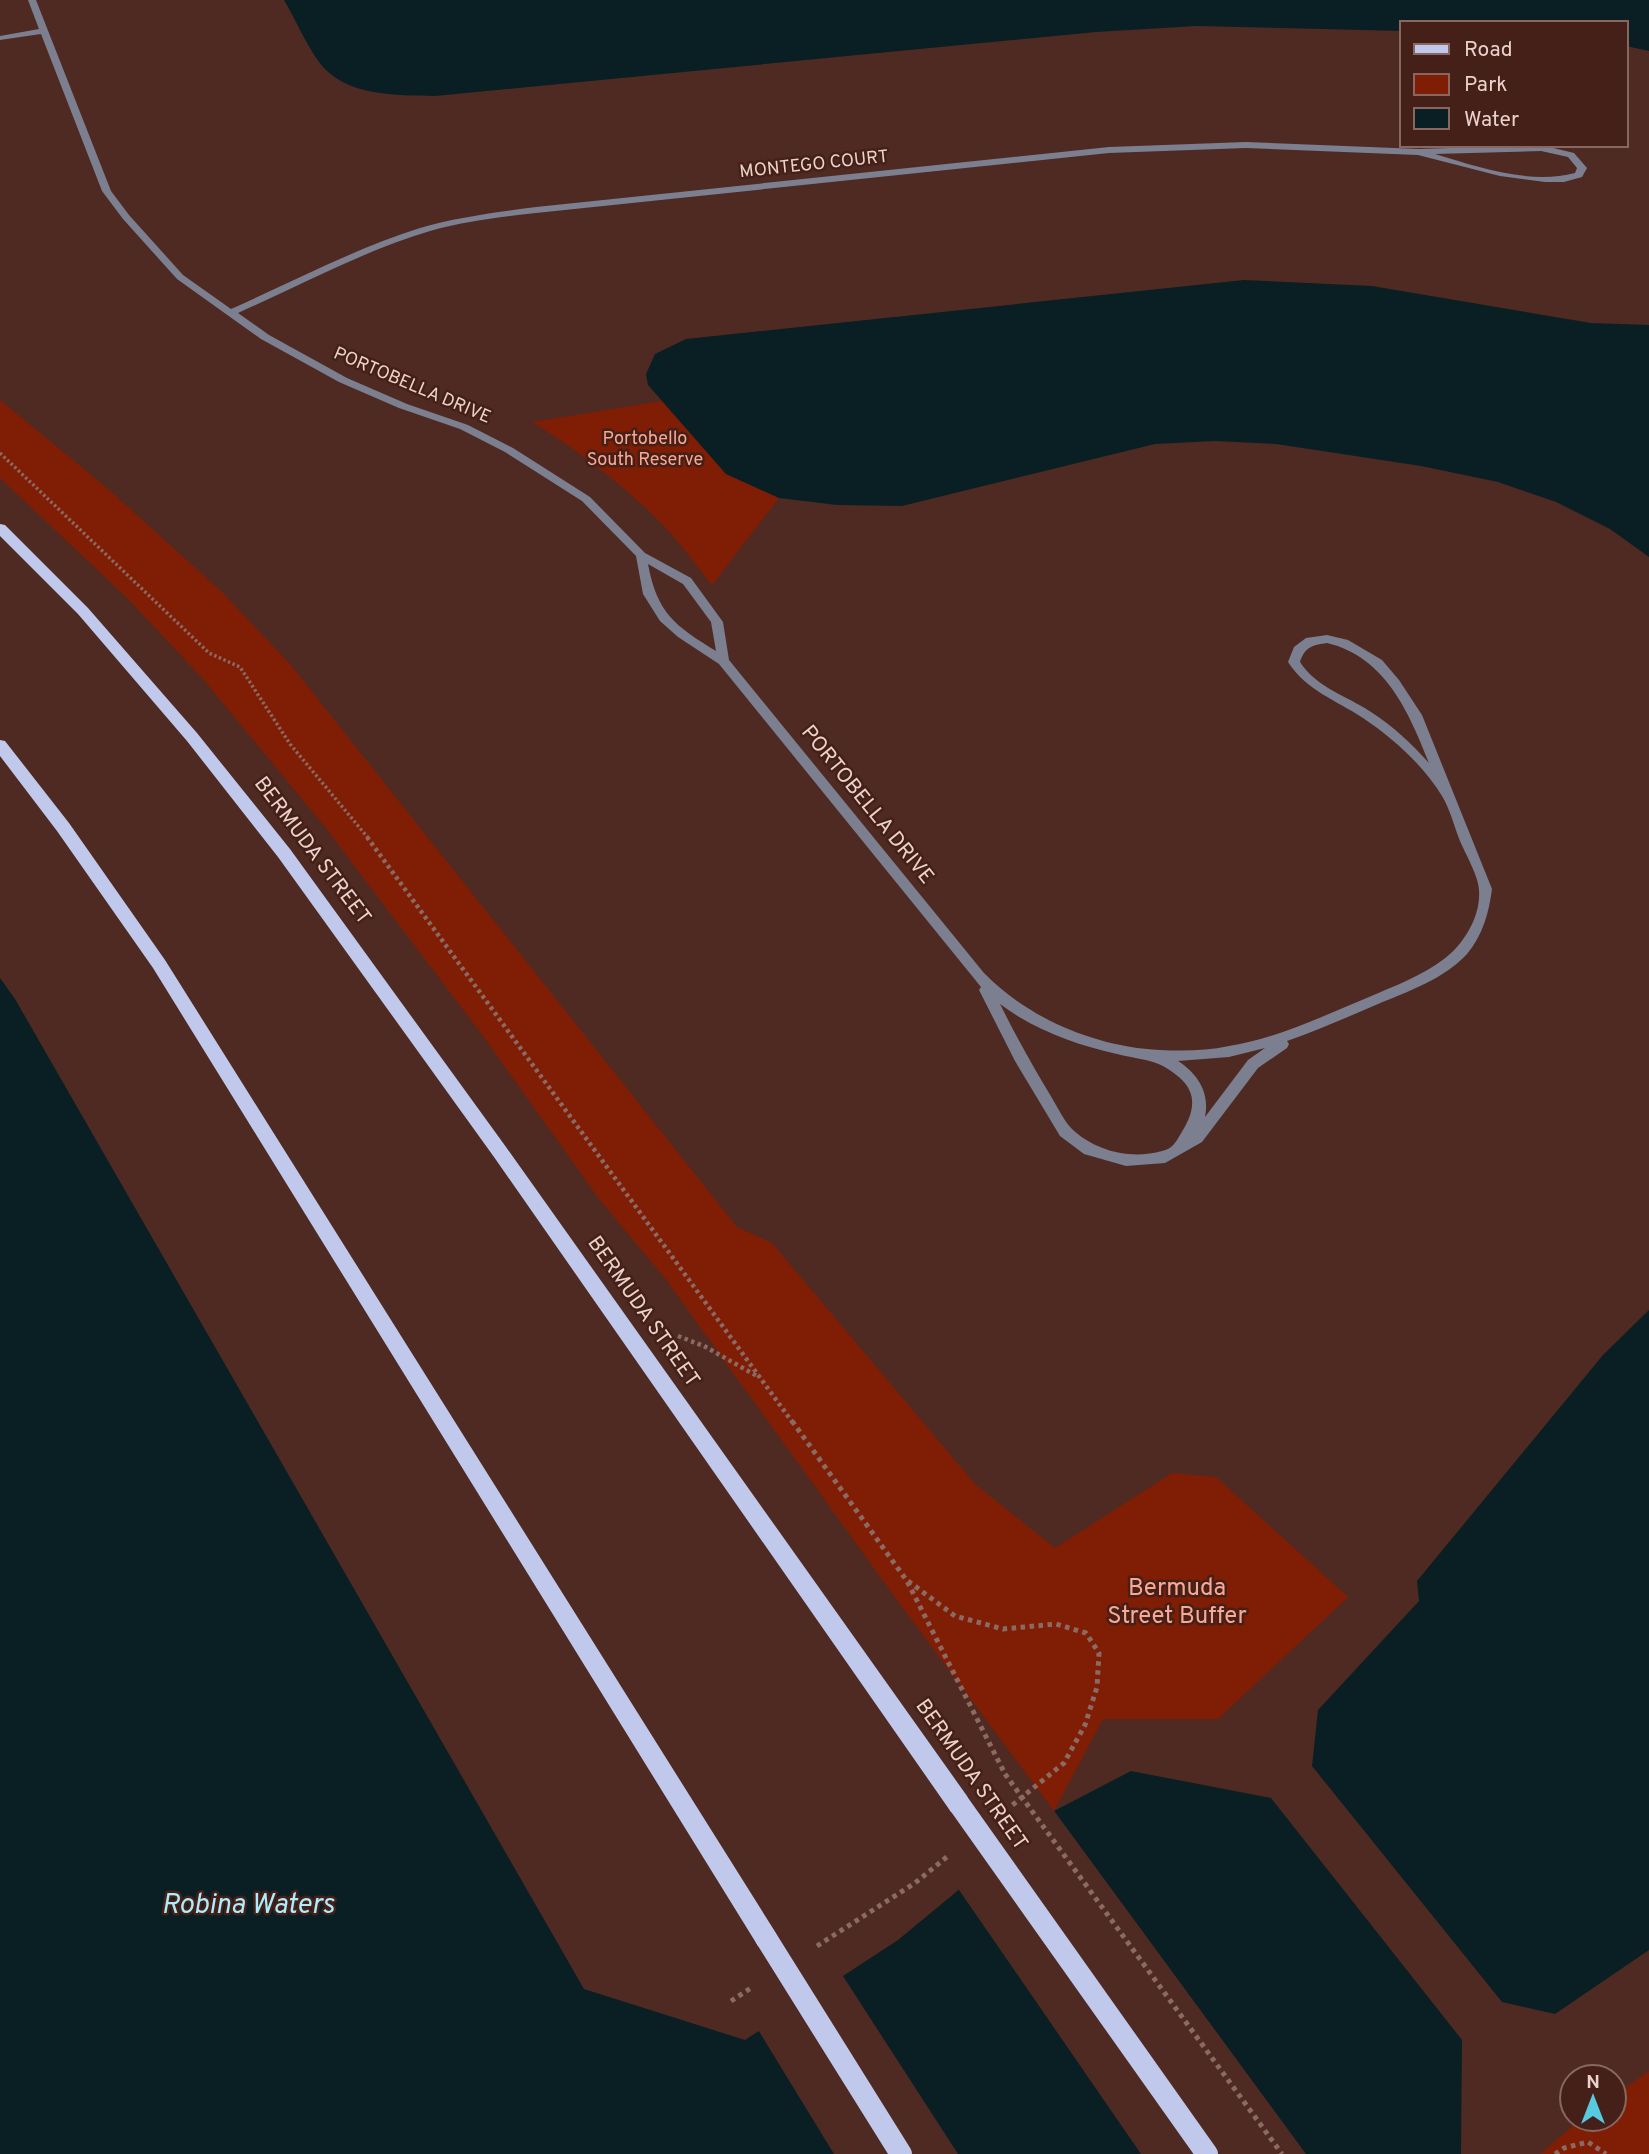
<svg xmlns="http://www.w3.org/2000/svg" width="1649" height="2154" font-family="Overpass,sans-serif">
<style>
.green{fill:#801d05}
.water{fill:#0a1f23}
.pier{fill:#4f2a22}
.lines{fill:none;stroke-linecap:round;stroke-linejoin:round}
.path-far2{stroke:#8b6a63;stroke-width:3.5;stroke-dasharray:2.5 2.5;stroke-linecap:butt}
.path-far1{stroke:#8b6a63;stroke-width:4.5;stroke-dasharray:3.5 3.5;stroke-linecap:butt}
.path{stroke:#8b6a63;stroke-width:5;stroke-dasharray:4.5 4.5;stroke-linecap:butt}
.street{fill:#7b7f90;fill-rule:evenodd}
.primary{fill:#c0c9eb;fill-rule:evenodd}
.path-bridge{stroke:#8b6a63;stroke-width:5;stroke-dasharray:4.5 4.5;stroke-linecap:butt}
.primary-bridge{stroke:#c0c9eb;stroke-width:22}
.labels{text-anchor:middle;dominant-baseline:central;stroke-width:5;stroke-linejoin:round;paint-order:stroke}
.far-street-label{font-size:18px;fill:#ebd2cc;stroke:#442018}
.far-park-label{font-size:18px;fill:#f9a894;stroke:#442018}
.street-label{font-size:21px;fill:#ebd2cc;stroke:#442018}
.near-park-label{font-size:24px;fill:#f9a894;stroke:#442018}
.near-water-label{font-size:28px;font-style:italic;fill:#acecfb;stroke:#442018}
</style>
<rect width="100%" height="100%" fill="#4f2a22"/>
<path class="green" d="M0 400 107 488 222 592 290 664 737 1227 772 1243 975 1484 1055 1548 1172 1473 1216 1477 1348 1597 1218 1719H1103L1054 1811 894 1596 664 1277 599 1199 483 1036 325 827 203 679 127 598 0 478Z
M662 401 726 474 779 498 712 585C696 565 681 544 664 526 627 488 577 449 532 422Z
M1649 2071V2154H1540L1581 2119H1614V2096Z"/>
<path class="water" d="M284 0H1649V51L1626 46V23H1402V31L1196 26 1096 32 435 96C396 95 345 97 319 62 305 43 296 20 284 0Z
M1244 280 1372 286 1591 323 1649 325V557L1610 529 1556 502 1498 482 1421 466 1276 444 1215 441 1155 444 902 506 837 505 779 498 726 474 648 385 646 374 655 354 686 339Z
M0 978 15 999 584 1989 745 2040 898 1940 1054 1811 1131 1771 1271 1798 1462 2040 1461 2154H0Z
M1649 1310V1950L1555 2014 1502 2002 1312 1766 1318 1710 1419 1601 1417 1581 1603 1355Z"/>
<path class="pier" d="M1052 1808 1306 2154H1141L957 1887Z
M841 1973 958 2154H834L757 2028Z"/>
<g class="lines">
<path class="path-far2" d="M0 453 209 653 240 667 290 744 369 839"/>
<path class="path-far1" d="M367 837 793 1423
M678 1336 704 1346 757 1376"/>
<path class="path" d="M792 1421 907 1581 1005 1774
M908 1581 955 1616 1003 1629 1056 1624 1086 1633 1099 1653 1097 1687 1085 1725 1064 1763 1010 1807
M817 1946 915 1883 948 1856
M731 2001 751 1988
M1555 2154 1564 2148 1588 2142 1606 2154"/>
<path class="street" d="M28 0H36L111 191 129 215 183 275 231 309C294 281 354 249 420 228 457 217 497 212 536 207L1109 147 1246 142 1419 149 1541 145 1574 153 1587 168 1582 177 1564 182H1545L1500 176 1418 155 1246 148 1109 153 536 213C501 217 465 221 430 231 363 251 301 285 238 313L269 335 347 378 407 404 468 425 513 448 590 497 645 553 691 578 723 622 729 660 984 973C1029 1019 1096 1047 1160 1050 1183 1051 1206 1051 1229 1046 1278 1038 1323 1016 1369 997 1394 986 1422 976 1444 959 1464 944 1481 916 1479 890 1479 877 1465 853 1460 841 1454 826 1450 809 1442 796 1424 766 1393 738 1363 718 1336 700 1307 691 1288 662L1294 647 1306 638 1327 635 1348 640 1382 660 1399 680 1422 715 1492 889C1489 912 1483 935 1467 954 1444 979 1409 991 1378 1004 1348 1017 1318 1030 1287 1041L1289 1044 1287 1048 1258 1068 1202 1142 1165 1163 1126 1166 1084 1154 1060 1136 1015 1061 979 990 981 987 719 664 678 637 660 621 643 594 636 556 582 501 505 452 460 429 399 408 339 382 261 339 177 279 123 219 102 191 41 34 0 40V36L39 29ZM1541 151 1568 157 1577 168 1575 173C1530 185 1478 167 1435 154ZM648 564 683 584 711 622 716 651C675 626 657 613 648 564ZM1327 643C1386 657 1409 713 1429 763 1412 744 1393 726 1371 712 1347 696 1317 688 1300 662 1305 647 1312 645 1327 643ZM1000 1004C1034 1030 1077 1045 1117 1054 1145 1061 1157 1058 1180 1078 1200 1096 1192 1116 1180 1135 1176 1142 1172 1149 1162 1151 1131 1160 1095 1151 1072 1129 1064 1121 1058 1108 1052 1098 1033 1067 1016 1036 1000 1004ZM1265 1048 1248 1060 1205 1117C1210 1093 1198 1074 1178 1061L1229 1057Z"/>
<path class="primary" d="M0 524 5 525 88 608 197 733 290 849 506 1147 967 1796 970 1804 967 1812 959 1815 951 1812 494 1157 278 857 187 741 78 614 0 536Z
M0 740 5 741 69 823 165 960 774 1930 778 1938 774 1946 766 1950 758 1946 153 968 57 831 0 756Z"/>
<path class="path-bridge" d="M1005 1774 1282 2154"/>
<path class="primary-bridge" d="M959 1804 1207 2154
M766 1938 901 2154"/>
</g>
<g class="labels">
<g class="far-street-label">
<text transform="translate(814 165) rotate(-6)">MONTEGO COURT</text>
<text transform="translate(412 386) rotate(23)">PORTOBELLA DRIVE</text>
</g>
<g class="far-park-label">
<text x="645" y="439">Portobello<tspan x="645" dy="21">South Reserve</tspan></text>
</g>
<g class="street-label">
<text transform="translate(867 805) rotate(51)">PORTOBELLA DRIVE</text>
<text transform="translate(312 851) rotate(53)">BERMUDA STREET</text>
<text transform="translate(643 1312) rotate(55)">BERMUDA STREET</text>
<text transform="translate(971 1775) rotate(55)">BERMUDA STREET</text>
</g>
<g class="near-park-label">
<text x="1177" y="1589">Bermuda<tspan x="1177" dy="28">Street Buffer</tspan></text>
</g>
<g class="near-water-label">
<text x="248" y="1906">Robina Waters</text>
</g>
</g>
<rect x="1400" y="21" width="228" height="126" fill="#442018" stroke="#876760" stroke-width="2"/>
<rect x="1414" y="44" width="35" height="10" fill="#c0c9eb" stroke="#876760" stroke-width="2"/>
<text x="1464" y="56" font-size="21" fill="#ebd2cc">Road</text>
<rect x="1414" y="74" width="35" height="21" fill="#801d05" stroke="#876760" stroke-width="2"/>
<text x="1464" y="91" font-size="21" fill="#ebd2cc">Park</text>
<rect x="1414" y="108" width="35" height="21" fill="#0a1f23" stroke="#876760" stroke-width="2"/>
<text x="1464" y="126" font-size="21" fill="#ebd2cc">Water</text>
<g transform="translate(1593 2098)"><circle r="33" fill="#442018" stroke="#876760" stroke-width="2"/>
<path d="M0-5L12 26L0 18L-12 26Z" fill="#57c9e1"/>
<text y="-10" font-size="19" font-weight="bold" text-anchor="middle" fill="#ebd2cc">N</text>
</g>
</svg>
